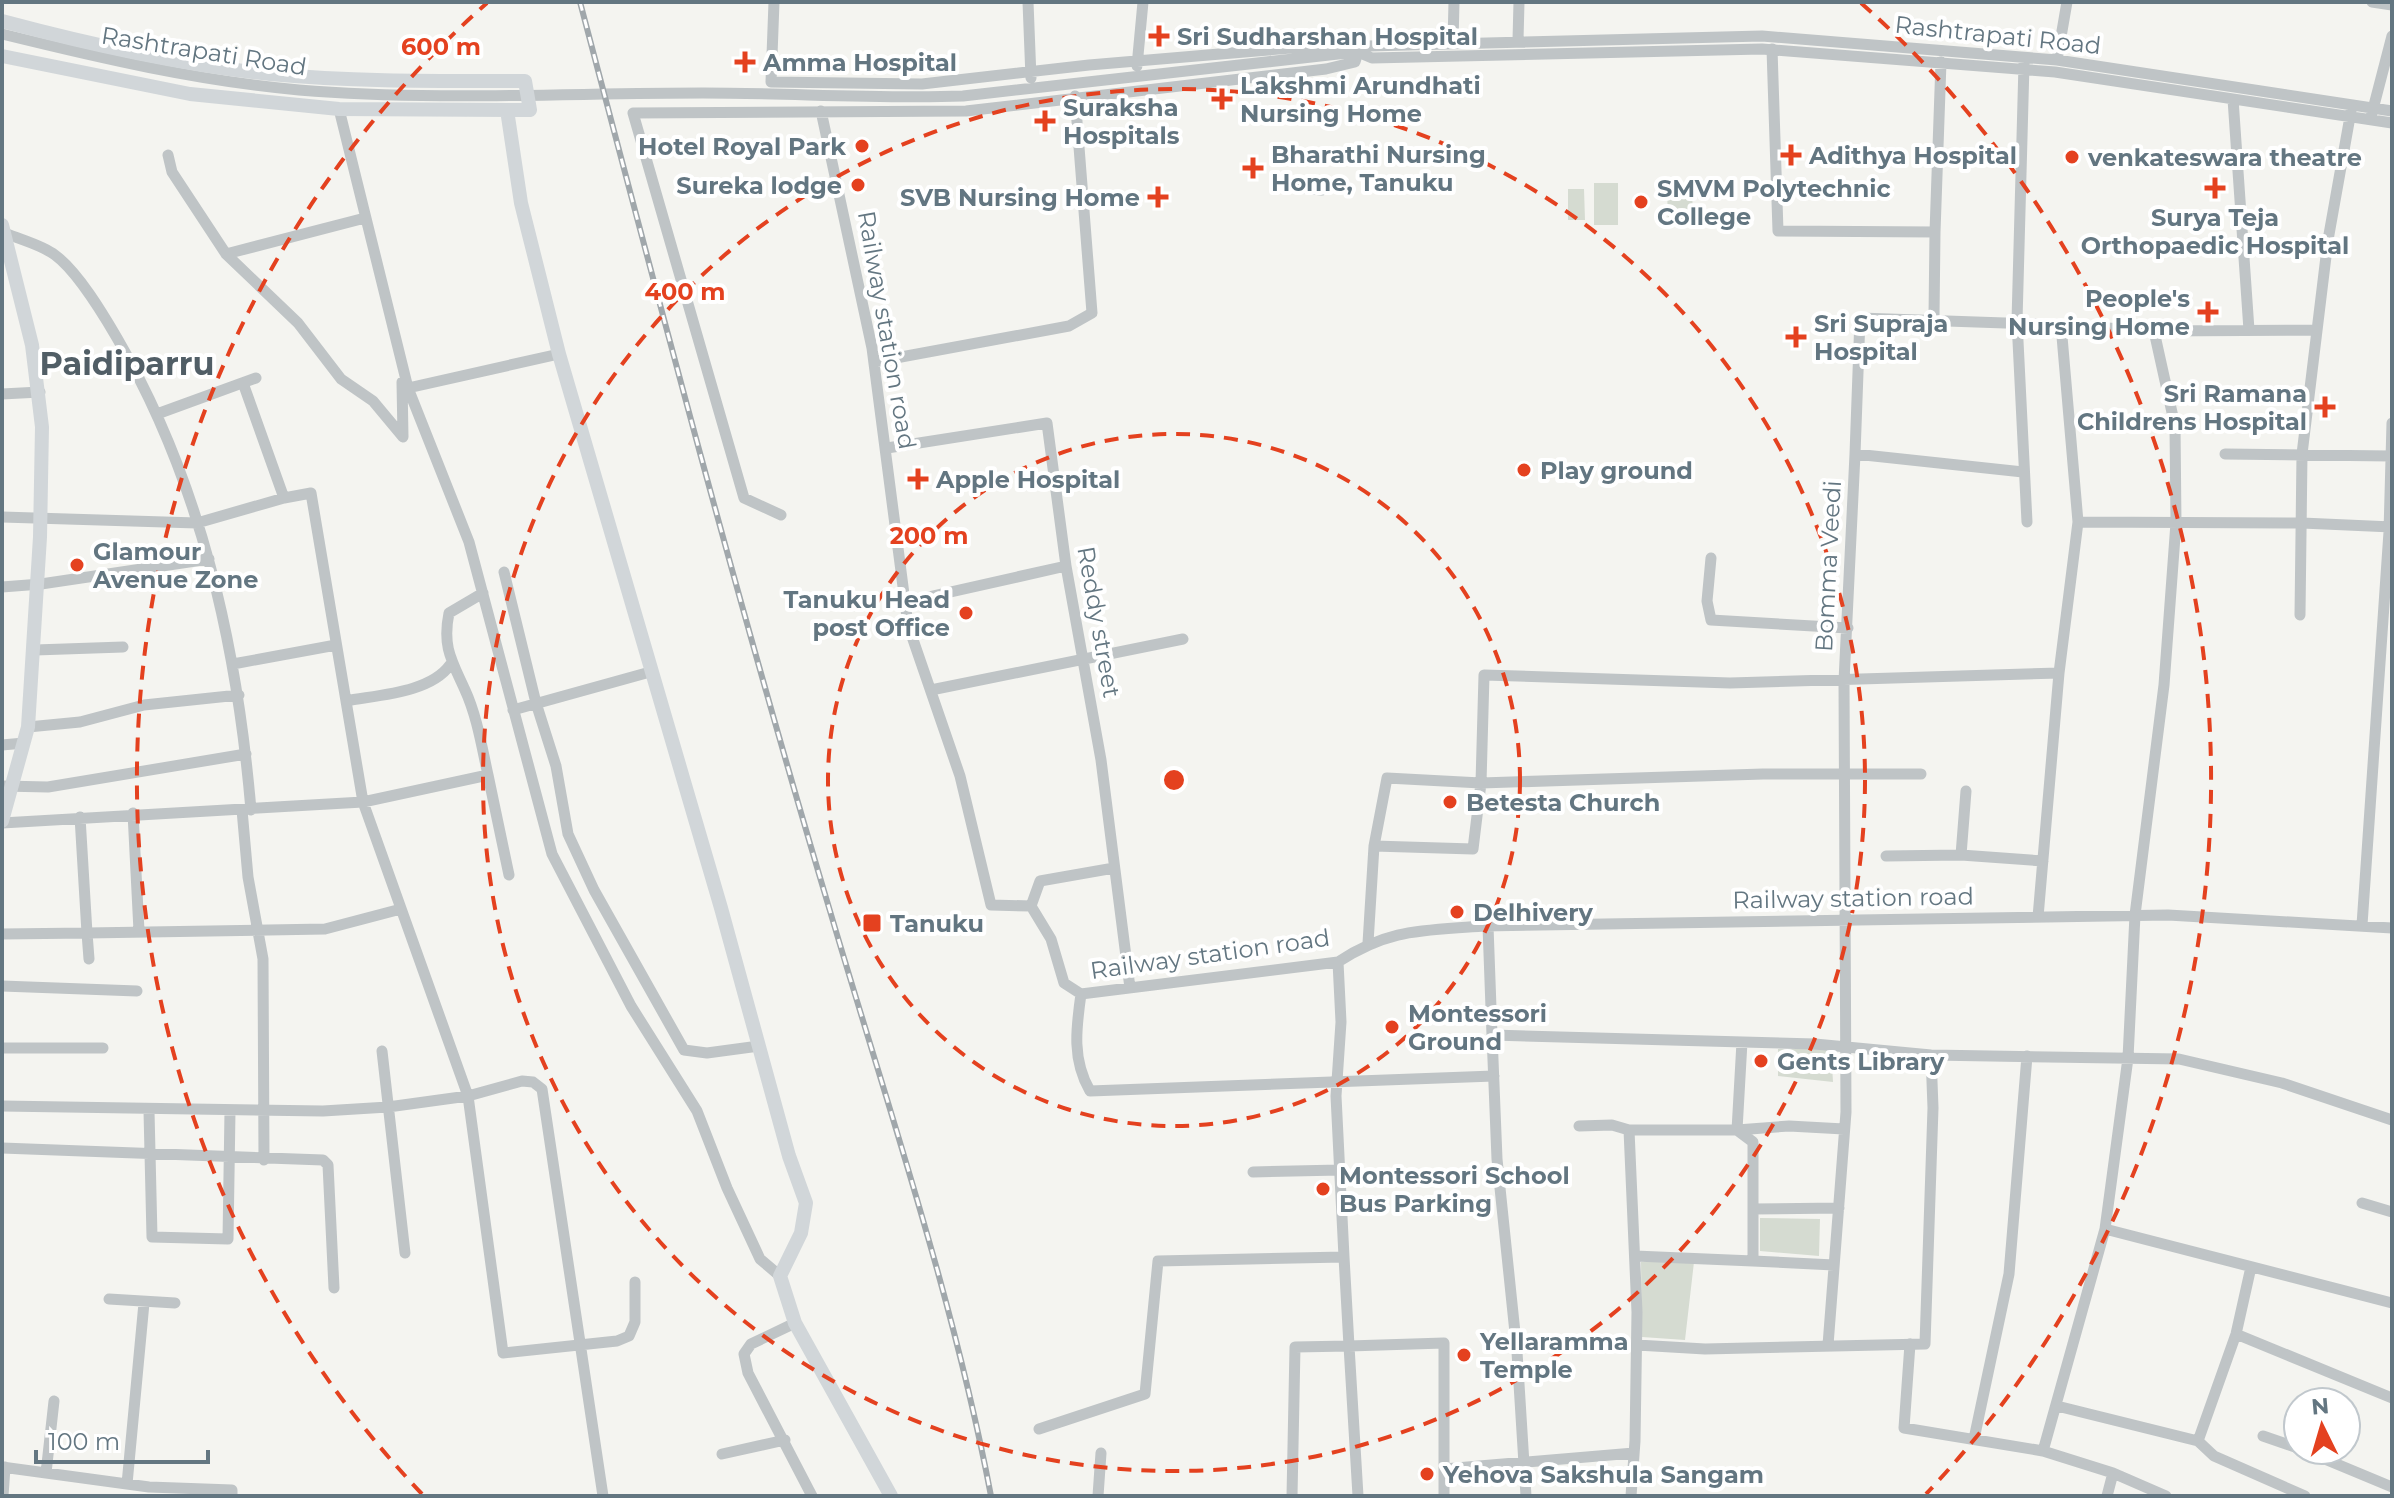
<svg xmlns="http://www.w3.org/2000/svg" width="2394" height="1498" font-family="Montserrat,sans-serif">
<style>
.green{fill:#d5dbd1}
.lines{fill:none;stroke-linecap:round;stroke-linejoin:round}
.minor{stroke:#bfc4c6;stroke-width:11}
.major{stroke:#d1d6d9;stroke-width:14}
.rail-casing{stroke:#a0a7ab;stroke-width:6}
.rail{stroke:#fff;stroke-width:3;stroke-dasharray:9;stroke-linecap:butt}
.ring{fill:none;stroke:#e4411f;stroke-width:4;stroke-dasharray:14 10}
.poi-dot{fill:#e4411f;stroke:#fff;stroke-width:3}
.labels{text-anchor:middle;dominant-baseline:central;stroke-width:8;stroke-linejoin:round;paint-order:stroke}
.street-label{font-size:24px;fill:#637681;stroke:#fff}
.poi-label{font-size:24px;font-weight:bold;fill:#637681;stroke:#fff;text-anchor:start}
.district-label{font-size:32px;font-weight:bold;fill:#515e66;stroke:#fff}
.centre{fill:#e4411f;stroke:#fff;stroke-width:4}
.ring-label{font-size:24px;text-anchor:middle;font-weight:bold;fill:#e4411f;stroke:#fff;stroke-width:8;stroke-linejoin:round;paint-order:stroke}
</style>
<rect width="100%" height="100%" fill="#f4f4f0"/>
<path class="green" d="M1594 183H1618V225H1594Z
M1667 183H1692L1693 226 1668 227Z
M1568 189H1584L1585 220H1568Z
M1778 1049H1831L1833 1082 1778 1076Z
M1760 1218 1820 1219 1819 1256 1760 1251Z
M1641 1262H1694L1685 1340 1642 1337Z"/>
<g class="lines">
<path class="minor" d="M774 2 771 82 922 84 1089 65 1339 44 1372 58 1762 49 2055 72 2392 123
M1028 2 1031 78
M2372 2 2392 5
M2 34C100 58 198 81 299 90 433 101 569 93 703 93 790 93 877 99 963 96L1338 54 1358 52 1368 46 1762 36 2057 60 2392 111
M1518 40 1519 2
M1453 43 1454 2
M1772 49 1778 231 1935 232 1934 317
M2057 60 2067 2
M2024 64 2017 321 2027 522
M1137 66 1143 2
M2233 99 2249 330
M339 109 408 388 469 542 552 854 631 1006 697 1111 727 1188 760 1259 780 1276
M821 111 872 348 908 625 960 776 991 905 1031 906 1051 939 1064 983 1081 994 1338 962C1390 928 1423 931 1483 926L2168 915 2392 928
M2372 113 2392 36
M168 155 172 172 226 254 298 323 341 379 373 401 403 437 402 382
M1280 186 1322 190
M1935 232 1941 62
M5 233C21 240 42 245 55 255 78 272 103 314 117 338 201 482 237 646 251 810
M226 254 365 218
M2061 325 2154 331 2317 330
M874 362 1069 326 1092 313 1075 96
M408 388 559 354
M2 394 40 392
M157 414 256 378
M887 448 1047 423 1066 566 1101 760 1130 988
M2225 454 2391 456
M2023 472 1855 454 1860 318 2061 325 2078 522 2302 523 2392 527
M781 515 744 498 633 113 966 111 1326 69 1355 62 1358 52
M2 517 197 523 284 498 243 383
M1711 558 1707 601 1711 620 1848 628
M504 572 536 703 556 766 568 834 594 890 684 1050 707 1053 759 1046
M2 587 41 584 209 559
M483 593 449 613C442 647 452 661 465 690 477 716 482 748 488 775
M906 602 1066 566
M2300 615 2302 454 2328 240 2351 111
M35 650 123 647
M233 664 336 645
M931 690 1183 639
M346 701C377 695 430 693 450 665
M513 710 650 672
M28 727 80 722 144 705 239 695
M2 745 24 743
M2 786 48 787 246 754
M242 810 248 877 263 959 264 1160
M133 813 139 931
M2 823 363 802 311 493 284 498
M1374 846 1473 849 1481 783 1763 774H1921
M1961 855 1966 791
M1886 856 1961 855 2043 861
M509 875 488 775 363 802 468 1096 503 1353 617 1341 629 1336 635 1322V1282
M1031 906 1040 881 1114 868
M2038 917 2059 673
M2362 925 2389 532 2392 423
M1488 926 1492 1035 1815 1044 1931 1055 2179 1059 2282 1083 2392 1120
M2 934 87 933 80 817
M1368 943 1374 846 1387 778 1481 783 1484 675 1730 683 2059 673 2078 522
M89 959 87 933 325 929 401 909
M1338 962 1341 1022 1336 1096 1344 1257
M2 986 137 991
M1081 994C1076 1029 1072 1060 1090 1091L1494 1076
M1492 1035 1497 1159 1517 1352 1526 1496
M2 1048H103
M382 1051 405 1253
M2 1106 323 1111 388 1107 468 1096 522 1081 533 1082 542 1089 603 1496
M149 1111 152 1237 228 1239 230 1111
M1579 1126 1612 1125 1629 1130
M1737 1130 1789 1126 1844 1129
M2 1148 323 1160 328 1165 334 1288
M1253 1172 1340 1170
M2362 1203 2392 1212
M1753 1209 1839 1208
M2105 1229 2392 1303
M1635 1256 1753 1261V1142L1737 1130
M1753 1261 1834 1265
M109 1299 175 1303
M795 1323 751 1344 744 1354 748 1373 812 1496
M2236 1334 2392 1398
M1910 1344 1904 1428 2043 1451 2105 1229 2128 1058 2135 915 2164 685 2176 523 2175 426 2154 331
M1637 1345 1705 1349 1925 1344 1933 1108 1931 1055
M1828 1345 1846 1112 1844 681 1855 454
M2057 1406 2198 1441 2214 1456 2305 1496
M1039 1429 1145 1394 1158 1261 1344 1257 1349 1346 1295 1347 1292 1496
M2263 1436 2298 1448
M1974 1439 2009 1274 2027 1056
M2198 1441 2236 1334 2251 1267
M2303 1450 2392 1487
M2043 1451 2113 1473 2166 1496
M722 1454 785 1440
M2 1467 149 1487 232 1490V1496
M1444 1469 1634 1453
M46 1473 54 1401
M127 1484 144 1303
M3 1496 5 1467
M1098 1496 1101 1453
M1358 1496 1349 1346 1444 1343V1496
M1631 1496 1635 1441 1637 1312 1629 1130H1737L1742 1042
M2107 1496 2113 1473"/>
<path class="major" d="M2 21C88 44 181 65 270 74 355 82 440 81 525 81L530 110 339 109 190 94 2 56
M507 110 521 203 559 354 721 908 789 1156 806 1203 801 1233 780 1276 795 1323 891 1496
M2 225 32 345 42 427 40 537 28 727 2 821"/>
<defs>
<path id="rail" d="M580 2C660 306 740 610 830 911 887 1105 953 1296 991 1496"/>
</defs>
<use href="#rail" class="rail-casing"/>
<use href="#rail" class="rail"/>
</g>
<g class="ring">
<circle cx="1174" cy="780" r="346"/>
<circle cx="1174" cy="780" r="691"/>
<path d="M422 1494A1037 1037 0 0 1 487 3M1861 3A1037 1037 0 0 1 1926 1494"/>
</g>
<g class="poi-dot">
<path d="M1155 24h8v8h8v8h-8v8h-8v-8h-8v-8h8z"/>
<path d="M741 50h8v8h8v8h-8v8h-8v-8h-8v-8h8z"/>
<path d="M1218 87h8v8h8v8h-8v8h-8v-8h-8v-8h8z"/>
<path d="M1041 109h8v8h8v8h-8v8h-8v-8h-8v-8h8z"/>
<circle cx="862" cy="146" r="8"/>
<path d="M1787 143h8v8h8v8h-8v8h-8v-8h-8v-8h8z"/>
<circle cx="2072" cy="157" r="8"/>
<path d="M1249 156h8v8h8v8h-8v8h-8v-8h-8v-8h8z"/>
<circle cx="858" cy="185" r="8"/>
<path d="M2211 176h8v8h8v8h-8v8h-8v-8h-8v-8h8z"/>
<path d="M1154 185h8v8h8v8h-8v8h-8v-8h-8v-8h8z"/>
<circle cx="1641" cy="202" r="8"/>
<path d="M2204 300h8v8h8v8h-8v8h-8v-8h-8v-8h8z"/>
<path d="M1792 325h8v8h8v8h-8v8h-8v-8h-8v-8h8z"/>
<path d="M2321 395h8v8h8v8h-8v8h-8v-8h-8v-8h8z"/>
<circle cx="1524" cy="470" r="8"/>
<path d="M914 467h8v8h8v8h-8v8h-8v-8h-8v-8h8z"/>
<circle cx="77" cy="565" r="8"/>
<circle cx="966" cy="613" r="8"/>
<circle cx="1450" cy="802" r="8"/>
<circle cx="1457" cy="912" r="8"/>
<rect x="862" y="913" width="20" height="20" rx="4"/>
<circle cx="1392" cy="1027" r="8"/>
<circle cx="1761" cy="1061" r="8"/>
<circle cx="1323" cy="1189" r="8"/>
<circle cx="1464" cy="1355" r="8"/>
<circle cx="1427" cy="1474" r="8"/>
</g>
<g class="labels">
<g class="street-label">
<text transform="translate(1998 35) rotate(6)">Rashtrapati Road</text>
<text transform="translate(204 51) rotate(9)">Rashtrapati Road</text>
<text transform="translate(887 330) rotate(80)">Railway station road</text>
<text transform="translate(1828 566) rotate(-87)">Bomma Veedi</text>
<text transform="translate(1099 622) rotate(80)">Reddy street</text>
<text transform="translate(1853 898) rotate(-1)">Railway station road</text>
<text transform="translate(1210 954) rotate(-8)">Railway station road</text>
</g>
<g class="poi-label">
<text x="1177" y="36">Sri Sudharshan Hospital</text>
<text x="763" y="62">Amma Hospital</text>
<text x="1240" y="85">Lakshmi Arundhati<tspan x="1240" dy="28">Nursing Home</tspan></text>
<text x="1063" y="107">Suraksha<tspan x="1063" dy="28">Hospitals</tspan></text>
<text x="846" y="146" text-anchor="end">Hotel Royal Park</text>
<text x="1271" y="154">Bharathi Nursing<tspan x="1271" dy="28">Home, Tanuku</tspan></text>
<text x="1809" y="155">Adithya Hospital</text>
<text x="2088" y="157">venkateswara theatre</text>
<text x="842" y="185" text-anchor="end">Sureka lodge</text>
<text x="1657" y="188">SMVM Polytechnic<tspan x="1657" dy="28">College</tspan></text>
<text x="1140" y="197" text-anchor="end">SVB Nursing Home</text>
<text x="2215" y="217" text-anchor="middle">Surya Teja<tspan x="2215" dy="28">Orthopaedic Hospital</tspan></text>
<text x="2190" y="298" text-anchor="end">People's<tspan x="2190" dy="28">Nursing Home</tspan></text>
<text x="1814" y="323">Sri Supraja<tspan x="1814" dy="28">Hospital</tspan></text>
<text x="2307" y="393" text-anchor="end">Sri Ramana<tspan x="2307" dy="28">Childrens Hospital</tspan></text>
<text x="1540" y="470">Play ground</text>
<text x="936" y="479">Apple Hospital</text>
<text x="93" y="551">Glamour<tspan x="93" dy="28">Avenue Zone</tspan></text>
<text x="950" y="599" text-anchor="end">Tanuku Head<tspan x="950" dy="28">post Office</tspan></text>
<text x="1466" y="802">Betesta Church</text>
<text x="1473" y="912">Delhivery</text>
<text x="890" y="923">Tanuku</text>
<text x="1408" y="1013">Montessori<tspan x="1408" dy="28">Ground</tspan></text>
<text x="1777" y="1061">Gents Library</text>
<text x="1339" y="1175">Montessori School<tspan x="1339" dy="28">Bus Parking</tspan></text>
<text x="1480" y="1341">Yellaramma<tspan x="1480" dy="28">Temple</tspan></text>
<text x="1443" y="1474">Yehova Sakshula Sangam</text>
</g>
<g class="district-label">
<text x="127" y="363">Paidiparru</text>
</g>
</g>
<circle cx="1174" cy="780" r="12" class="centre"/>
<g class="ring-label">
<text x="441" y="55">600 m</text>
<text x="685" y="300">400 m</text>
<text x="929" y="544">200 m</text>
</g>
<rect width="2394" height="1498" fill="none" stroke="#637681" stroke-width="8"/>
<g transform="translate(2322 1426) rotate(355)"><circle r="38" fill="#ffffff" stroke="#c1c8cd" stroke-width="2"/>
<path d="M0-6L14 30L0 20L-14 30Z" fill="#e4411f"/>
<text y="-12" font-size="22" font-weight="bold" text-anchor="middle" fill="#637681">N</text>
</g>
<path d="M36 1450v12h172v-12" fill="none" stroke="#637681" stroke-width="4"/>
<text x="48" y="1450" font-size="24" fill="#637681" stroke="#ffffff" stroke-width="6" paint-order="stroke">100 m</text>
</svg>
